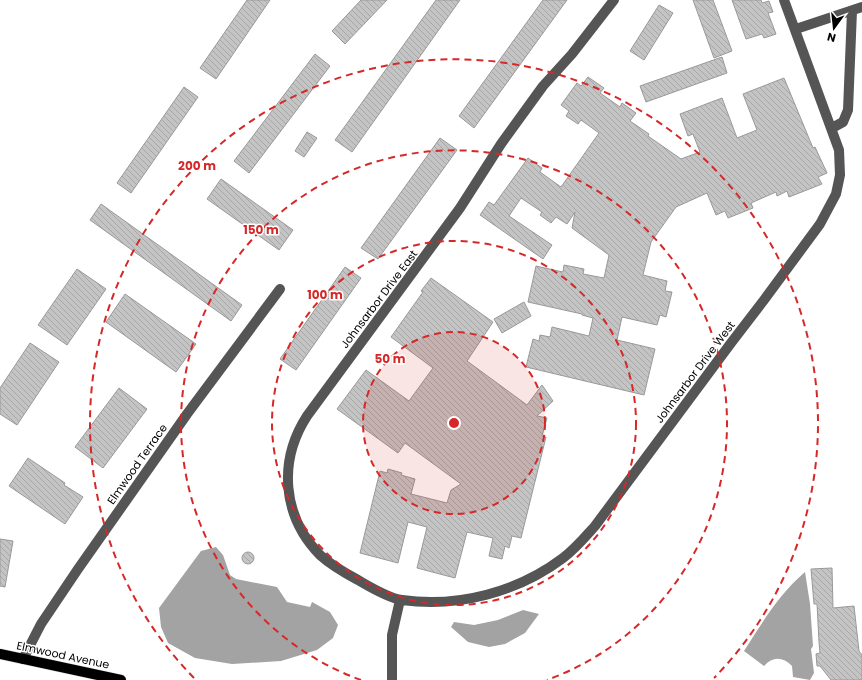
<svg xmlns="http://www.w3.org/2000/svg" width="862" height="680" font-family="Poppins,sans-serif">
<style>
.water{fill:#a3a3a3}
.building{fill:url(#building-back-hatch);stroke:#999}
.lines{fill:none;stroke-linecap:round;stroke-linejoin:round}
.major-casing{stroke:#dbdbdb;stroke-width:11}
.minor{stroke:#555;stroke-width:10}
.major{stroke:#000;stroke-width:10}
.ring{fill:none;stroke:#d62828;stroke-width:2;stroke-dasharray:7 5}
.labels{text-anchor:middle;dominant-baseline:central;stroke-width:3;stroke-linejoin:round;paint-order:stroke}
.street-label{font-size:11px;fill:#000;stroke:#fff}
.centre{fill:#d62828;stroke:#fff;stroke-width:2}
.ring-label{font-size:12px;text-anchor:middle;font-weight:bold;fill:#d62828;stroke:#fff;stroke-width:3;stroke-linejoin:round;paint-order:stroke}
</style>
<defs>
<pattern id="building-back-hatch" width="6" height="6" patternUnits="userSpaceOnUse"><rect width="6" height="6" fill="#c4c4c4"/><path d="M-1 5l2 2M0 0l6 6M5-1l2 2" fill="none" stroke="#a7a7a7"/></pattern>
</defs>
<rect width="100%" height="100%" fill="#fff"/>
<path class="water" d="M216 547 223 555 230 575 236 579 277 587 287 602 310 607 312 602 330 612 338 625 333 638 317 650 281 661 232 664 195 658 168 643 161 627 159 608 201 551Z
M805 572 810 604 813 646 811 649 814 673 810 680 793 677 792 666C783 657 773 656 764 666L744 651C762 623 779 594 805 572Z
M523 610 539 614 525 633 505 644 489 647 468 642 451 627 454 622 474 625 498 620Z"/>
<path class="building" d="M247 0H270L216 79 200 68Z
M361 0H387L345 44 332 31Z
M436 0H460L352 152 335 140Z
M543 0H567L474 128 459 116Z
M693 0H713L732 51 714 58Z
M732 0H761L762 3 769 1 773 12 768 13 776 34 764 38 762 34 746 39Z
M659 5 673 13 644 60 630 51Z
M315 54 330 66 249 173 234 161Z
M722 57 727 73 646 102 640 86Z
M588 77 604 88 600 93 620 107 622 103 636 113 630 121 649 134 648 136 681 159 700 152 693 134 688 136 680 114 722 98 737 138 757 130 743 94 784 78 813 148 815 147 827 173 818 177 822 184 789 197 787 191 777 196 776 192 751 203 753 208 728 218 725 211 716 215 707 193 676 207 651 242 643 275 667 281 665 291 672 292 666 317 660 315 657 325 622 317 617 340 655 349 644 395 526 367 533 339 539 341 540 335 550 337 552 327 589 336 593 318 582 315V314L528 302 536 266 563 272 564 265 584 269 583 274 604 278 609 255 572 228 575 212 567 224 556 217 551 223 540 215 542 212 521 198 509 216 552 245 543 259 480 215 489 202 494 205 528 158 542 168 540 172 561 187 599 133 581 120 578 124 566 116 569 111 561 105 577 83 581 86Z
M184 87 198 97 131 193 117 183Z
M307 132 317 138 304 157 295 151Z
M440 138 457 150 378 259 361 248Z
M221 179 293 230 279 250 207 199Z
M101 204 242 305 231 321 90 220Z
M345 267 361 278 296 370 280 359Z
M77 269 106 289 67 345 38 325Z
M431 278 493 322 467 361 527 405 542 385 553 401 537 416 547 418 542 436 546 437 521 538 512 536 509 548 505 546 502 559 489 556 493 538 467 532 455 578 417 568 427 527 408 522 398 563 360 553 380 471 387 473 388 469 402 473 401 475 415 479 411 494 447 503 451 490 461 484 405 443 398 453 337 409 366 370 409 401 433 368 391 337 423 292 421 291Z
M125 294 196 344 176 372 106 322Z
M524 302 531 316 502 333 494 319Z
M30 343 59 362 17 425 0 414V388Z
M119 388 147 409 103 468 75 447Z
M28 458 65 483 64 485 83 497 65 524 9 486Z
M0 539 13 541 5 587 0 586Z
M242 558a6 6 0 1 1 12 0a6 6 0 1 1-12 0Z
M832 568 833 608 854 606 859 651 862 655V680H831L820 666H817L816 654 820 653 819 642 817 604H814L811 569Z"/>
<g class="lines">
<defs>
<path id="major" d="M0 654 121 680"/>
</defs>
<use href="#major" class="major-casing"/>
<path class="minor" d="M614 0 572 54 543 86 501 144 460 208 307 416C278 461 282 516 320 555 331 565 345 573 358 580 370 587 388 598 402 600 458 608 518 592 563 558 575 549 585 537 595 526L731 343 764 300 820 224 836 194 840 175 839 150 784 0
M796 29 862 7
M832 128 843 122 848 110 852 11
M23 659 41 624 78 569 187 414 280 289
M392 680V635L400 600"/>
<use href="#major" class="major"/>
</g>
<circle cx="454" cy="423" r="91" fill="#d62828" fill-opacity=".12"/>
<g class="ring">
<circle cx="454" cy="423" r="91"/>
<circle cx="454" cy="423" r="182"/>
<path d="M361 680A273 273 0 1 1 547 680"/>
<path d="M194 678A364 364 0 1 1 714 678"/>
</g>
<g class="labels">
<g class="street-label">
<text transform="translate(379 299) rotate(-53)">Johnsarbor Drive East</text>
<text transform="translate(695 372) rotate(-53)">Johnsarbor Drive West</text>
<text transform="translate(137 464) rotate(-55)">Elmwood Terrace</text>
<text transform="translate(63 655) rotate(12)">Elmwood Avenue</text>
</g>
</g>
<circle cx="454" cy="423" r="6" class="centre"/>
<g class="ring-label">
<text x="197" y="170">200 m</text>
<text x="261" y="234">150 m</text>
<text x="325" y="299">100 m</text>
<text x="390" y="363">50 m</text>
</g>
<g transform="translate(834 28) rotate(195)" stroke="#ffffff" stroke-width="3" paint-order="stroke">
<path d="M0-3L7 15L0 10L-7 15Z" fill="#000000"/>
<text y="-6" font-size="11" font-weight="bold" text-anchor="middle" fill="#000000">N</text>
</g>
</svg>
